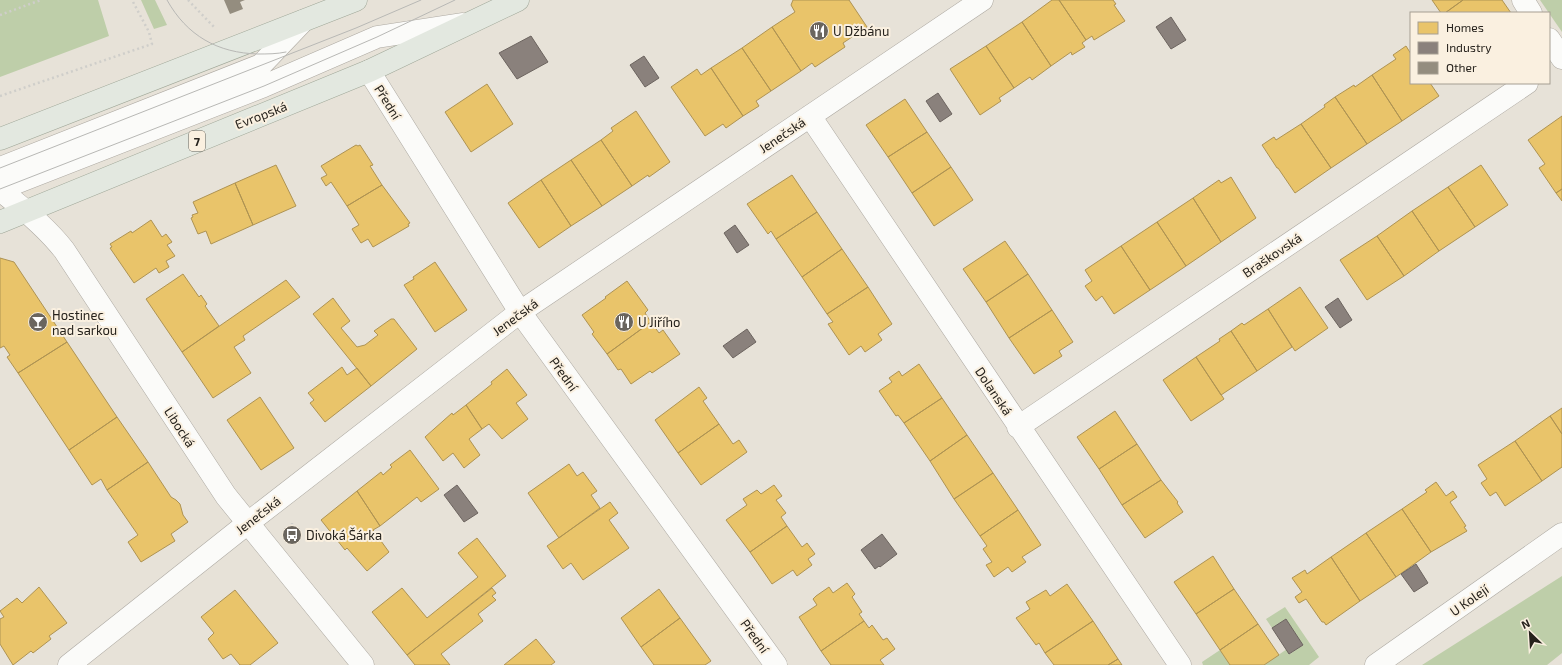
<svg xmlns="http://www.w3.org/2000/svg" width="1562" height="665" font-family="'Exo 2',sans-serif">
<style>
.green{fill:#becea9}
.homes{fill:#e9c46a;stroke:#ae9353}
.industry{fill:#8a817c;stroke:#6c645f}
.building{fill:#948d7f}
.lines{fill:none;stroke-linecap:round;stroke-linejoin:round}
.minor-casing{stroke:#ada9a2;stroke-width:23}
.major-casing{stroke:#9ea697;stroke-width:23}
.path{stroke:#cfceca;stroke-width:2.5;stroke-dasharray:2 3;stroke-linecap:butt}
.minor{stroke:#fbfbf9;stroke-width:22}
.major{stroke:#e3e8e0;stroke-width:22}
.tram{stroke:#b8b8b5;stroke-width:1}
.labels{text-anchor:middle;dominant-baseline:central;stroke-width:4;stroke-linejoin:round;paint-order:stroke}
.shield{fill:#faf0e0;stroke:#666057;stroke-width:1}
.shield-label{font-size:12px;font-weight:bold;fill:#26221c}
.poi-label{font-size:13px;fill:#26221c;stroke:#faf0e0;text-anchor:start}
.street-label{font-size:13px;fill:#26221c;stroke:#faf0e0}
</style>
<rect width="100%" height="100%" fill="#e7e2d8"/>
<path class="green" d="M0 0H98L109 36 0 77Z
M141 0H155L167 25 154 29Z
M1540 0H1562V32Z
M1562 576V653L1547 665H1422Z
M1285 607 1319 657 1309 665H1264L1287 649 1290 654 1303 645 1286 619 1272 628 1266 619Z
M1220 650 1230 665H1203L1202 662Z"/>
<path class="homes" d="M793 0H849L867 27 843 43 845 47 815 67 812 63 801 71 772 27 795 12 791 5Z
M1052 0H1059L1086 40 1082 43 1085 47 1072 55 1071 52 1051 66 1022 22Z
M1059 0H1113L1116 4 1114 5 1125 21 1094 40 1092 36 1086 40Z
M1432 0H1463L1445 13H1441Z
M1463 0H1502L1511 13H1445Z
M1022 22 1051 66 1032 80 1030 77 1014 88 986 46Z
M772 27 801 71 771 91 742 48Z
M986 46 1014 88 999 98 1001 101 980 115 950 69Z
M1406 46 1411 54V83H1430L1439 96 1402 121 1372 75 1396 59 1393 55Z
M742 48 771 91 756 101 759 106 743 116 711 68Z
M711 68 743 116 726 128 723 124 705 136 671 87 697 69 701 75Z
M1372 75 1402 121 1367 144 1335 97 1354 85 1355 87Z
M487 84 513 124 471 152 445 112Z
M1335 97 1367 144 1331 168 1301 124 1325 107 1324 105Z
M905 99 927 132 888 157 866 125Z
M636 111 670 162 649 177 648 175 632 186 601 140 613 131 611 128Z
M1562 116V189L1556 193 1539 168 1545 164 1528 140Z
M1301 124 1331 168 1295 193 1278 168H1277L1262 145 1274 137 1276 140Z
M927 132 951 167 912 193 888 157Z
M601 140 632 186 602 206 571 160Z
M356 145 358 146 360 145 373 165 370 166 382 185 347 206 331 182 326 186 321 178 327 175 321 166Z
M571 160 602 206 571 226 541 180Z
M276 165 296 206 253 225 235 183Z
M1481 165 1508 205 1475 227 1448 187Z
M951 167 973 200 934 226 912 193Z
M792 175 817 212 776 239 771 231 768 234 747 204Z
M1231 177 1256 218 1221 242 1193 198 1219 180 1221 183Z
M541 180 571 226 539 248 508 203Z
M235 183 253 225 211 244 206 231 198 234 191 218 193 217 192 215 198 213 193 202Z
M382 185 410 223 408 224 409 226 373 247 368 239 361 243 352 229 359 225 347 206Z
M1448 187 1475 227 1439 251 1412 211Z
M1562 189V201L1556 193Z
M1193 198 1221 242 1186 266 1157 222Z
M1412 211 1439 251 1404 276 1377 236Z
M817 212 842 249 802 277 776 239Z
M151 220 162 237 166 234 172 242 167 245 175 256 166 261 169 267 159 273 156 268 134 283 110 248 112 247 110 244 131 231 132 233Z
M1157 222 1186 266 1150 290 1121 246Z
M1377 236 1404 276 1367 300 1340 260Z
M1005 241 1028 274 986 302 963 269Z
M1121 246 1150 290 1114 314 1102 296 1096 301 1093 297 1085 286 1092 281 1085 270Z
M842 249 868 287 827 314 802 277Z
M0 258 14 262 67 342 18 373 7 357 10 355 4 346 0 348Z
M435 262 467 310 435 332 404 285 414 279 413 277Z
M183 274 199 297 201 295 207 304 205 306 219 326 182 352 146 299Z
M1028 274 1052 310 1009 338 986 302Z
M286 280 300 297 243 336 245 340 234 347 251 373 213 398 182 352Z
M627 281 648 310 645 313 651 322 607 354 592 334 594 332 582 315 606 298 605 297Z
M868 287 892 324 878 334 882 340 865 352 861 346 849 355 828 324 833 322 827 314Z
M1300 287 1328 328 1295 351 1268 309Z
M333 298 350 321 341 328 357 347 365 345 378 335 374 331 391 319H394L417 349 371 386 313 314Z
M1268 309 1292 347 1257 371 1231 331 1242 323 1244 325Z
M1052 310 1073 342 1059 351 1062 356 1034 374 1009 338Z
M651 322 659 333 663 330 680 354 652 373 650 371 631 384 621 369 618 370 607 354Z
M1231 331 1257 371 1221 395 1196 357 1220 341 1219 339Z
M67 342 117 417 69 450 18 373Z
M1196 357 1224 399 1191 421 1163 380Z
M919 364 942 398 904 423 898 415 896 416 879 391 892 382 889 378 899 371 902 376Z
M342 367 347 375 357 368 371 386 325 422 310 403 314 400 308 393Z
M507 369 527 395 516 403 528 419 502 439 489 424 482 429 466 405 492 384 491 382Z
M699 387 707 398 703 401 719 424 678 453 655 420Z
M260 397 294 448 261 470 227 420Z
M942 398 967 435 930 461 904 423Z
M466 405 482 429 469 439 480 455 464 468 453 453 443 461 425 437 452 413 453 415Z
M1562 408V434L1550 416Z
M1115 411 1137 444 1099 469 1077 437Z
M1550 416 1562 434V467L1542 481 1515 441Z
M117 417 148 462 107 490 101 479 92 485 69 450Z
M719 424 733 444 739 440 747 452 701 485 678 453Z
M967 435 993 473 954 499 930 461Z
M1515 441 1542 481 1505 506 1496 492 1490 496 1481 483 1487 479 1478 465Z
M1137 444 1161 480 1122 505 1099 469Z
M410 450 439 489 421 502 417 497 380 526 357 491 381 472 383 475 392 467 390 465Z
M148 462 171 497 176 500 180 504 183 515 188 522 171 534 175 541 141 562 128 542 138 535 107 490Z
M569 464 577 476 583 472 597 491 591 495 600 508 559 538 528 493Z
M993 473 1018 510 980 536 954 499Z
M1161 480 1178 502 1177 503 1183 512 1145 538 1122 505Z
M1436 482 1446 496 1453 491 1457 497 1450 502 1466 526 1464 527 1467 531 1431 552 1402 509 1427 492 1425 490Z
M774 485 782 496 776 500 786 513 781 517 787 526 750 552 726 520 747 505 743 499 757 490 761 494Z
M357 491 380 526 373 530 389 552 367 571 347 548 345 550 321 520Z
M610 502 618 513 609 520 629 548 583 580 571 563 563 569 547 546Z
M1402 509 1431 552 1396 577 1366 533Z
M1018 510 1041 545 1022 557 1026 562 1012 572 1008 567 994 577 986 565 992 562 983 549 987 546 980 536Z
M787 526 802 547 807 543 815 554 808 559 812 565 797 576 793 570 772 584 750 552Z
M1366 533 1396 577 1360 601 1331 557Z
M477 538 506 576 407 655 372 612 402 588 427 618 478 577 458 553Z
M1213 556 1234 589 1196 614 1174 582Z
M1331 557 1360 601 1326 625 1324 622H1322L1306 599 1299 603 1295 597 1302 592 1292 578 1305 570 1307 574Z
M847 583 855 594 852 597 862 612 859 614 864 621 821 651 799 617 817 605 813 599 816 596 829 587 833 593Z
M1067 584 1093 621 1045 653 1039 643 1036 645 1016 618 1030 609 1026 602 1046 590 1050 596Z
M39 587 67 623 49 636 51 639 33 653 31 651 13 665 0 644V619L4 617 0 611 17 598 22 603Z
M492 588 496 593 492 596 496 600 478 614 483 621 441 654 450 665H415L407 655Z
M659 589 680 618 641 647 621 618Z
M1234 589 1258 624 1220 650 1196 614Z
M235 590 278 643 250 665H240L231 654 223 659 208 639 214 633 201 617Z
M680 618 711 661 705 665H654L641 647Z
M864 621 869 628 872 625 883 640 887 638 895 649 880 660 884 665H831L821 651Z
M1093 621 1118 659 1108 665H1054L1045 653Z
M1258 624 1279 655 1264 665H1230L1220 650Z
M536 639 555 662 551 665H504Z
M1118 659 1122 665H1108Z"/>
<path class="industry" d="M1171 17 1186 40 1171 49 1156 27Z
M531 36 548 62 517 79 499 53Z
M644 56 659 78 645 87 630 65Z
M938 93 952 114 940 122 926 101Z
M735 225 749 245 737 253 724 233Z
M1338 298 1352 320 1340 328 1325 307Z
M747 329 756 342 733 358 723 346Z
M457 485 478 513 464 522 444 495Z
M882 534 897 554 880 567 879 566 875 569 861 550Z
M1416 564 1428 583 1414 592 1401 574Z
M1286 619 1303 645 1289 654 1272 628Z"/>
<path class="building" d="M224 0H245L240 2 243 9 230 14Z"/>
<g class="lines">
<defs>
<path id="minor" d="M1523 0 1531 13
M1549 39 1562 58
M369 71 520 312 776 665
M810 116 1180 665
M0 168 261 65 303 21
M0 189 264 86 377 37 462 24
M0 190C23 208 46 227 64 250L226 496 363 665
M1018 427 1527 83
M69 665 248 523 520 312 982 0
M1376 665 1562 534"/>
<path id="major" d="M0 139 356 0
M0 222 369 71 518 0"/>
</defs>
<use href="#minor" class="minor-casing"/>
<use href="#major" class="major-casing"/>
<path class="path" d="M188 0 214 27
M0 15 41 0
M0 96 152 44 149 32 132 0
M292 534V523"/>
<use href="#minor" class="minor"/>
<use href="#major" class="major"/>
<path class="tram" d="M167 0C187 36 218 53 258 54 267 54 277 54 286 52
M0 168 356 28 421 0
M0 189 264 86 377 37 455 0"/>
</g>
<defs>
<symbol id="restaurant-disc" viewBox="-11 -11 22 22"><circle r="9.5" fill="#6a655e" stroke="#faf0e0"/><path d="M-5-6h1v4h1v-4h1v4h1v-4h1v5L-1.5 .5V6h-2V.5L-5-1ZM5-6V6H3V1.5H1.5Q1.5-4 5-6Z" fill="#fff"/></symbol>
<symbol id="bar-disc" viewBox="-11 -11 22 22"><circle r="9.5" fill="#6a655e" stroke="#faf0e0"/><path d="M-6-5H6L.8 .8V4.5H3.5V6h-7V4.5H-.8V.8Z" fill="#fff"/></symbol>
<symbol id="bus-disc" viewBox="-11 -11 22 22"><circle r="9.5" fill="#6a655e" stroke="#faf0e0"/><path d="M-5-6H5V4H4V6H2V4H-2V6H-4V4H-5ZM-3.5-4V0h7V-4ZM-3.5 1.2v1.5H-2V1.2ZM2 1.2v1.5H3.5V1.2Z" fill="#fff"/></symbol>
</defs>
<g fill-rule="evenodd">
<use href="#restaurant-disc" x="808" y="20" width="22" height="22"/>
<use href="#bar-disc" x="27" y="311" width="22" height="22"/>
<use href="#restaurant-disc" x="613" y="311" width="22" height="22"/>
<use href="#bus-disc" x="281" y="524" width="22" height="22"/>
</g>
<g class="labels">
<rect class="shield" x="189" y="131" width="16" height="20" rx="3"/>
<g class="shield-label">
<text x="197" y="141">7</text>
</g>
<g class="poi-label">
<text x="833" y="31">U Džbánu</text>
<text x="52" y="315">Hostinec<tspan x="52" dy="15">nad sarkou</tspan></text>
<text x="638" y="322">U Jiřího</text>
<text x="306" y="535">Divoká Šárka</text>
</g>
<g class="street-label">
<text transform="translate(388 102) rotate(58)">Přední</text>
<text transform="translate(261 115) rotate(-21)">Evropská</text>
<text transform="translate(782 135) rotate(-34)">Jenečská</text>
<text transform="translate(1272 255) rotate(-34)">Braškovská</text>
<text transform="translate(515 317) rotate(-36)">Jenečská</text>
<text transform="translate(564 374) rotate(54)">Přední</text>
<text transform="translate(994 391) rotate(56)">Dolanská</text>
<text transform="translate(180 427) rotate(57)">Libocká</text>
<text transform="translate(258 515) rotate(-38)">Jenečská</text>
<text transform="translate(1469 600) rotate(-35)">U Kolejí</text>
<text transform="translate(755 636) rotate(54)">Přední</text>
</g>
</g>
<rect x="1410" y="12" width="140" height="72" fill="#faf0e0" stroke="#a59e92"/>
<rect x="1418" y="22" width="20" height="12" fill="#e9c46a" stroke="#a59e92"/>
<text x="1446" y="32" font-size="12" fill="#26221c">Homes</text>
<rect x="1418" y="42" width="20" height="12" fill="#8a817c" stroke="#a59e92"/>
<text x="1446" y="52" font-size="12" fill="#26221c">Industry</text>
<rect x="1418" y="62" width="20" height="12" fill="#948d7f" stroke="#a59e92"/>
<text x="1446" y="72" font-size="12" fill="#26221c">Other</text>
<g transform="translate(1530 633) rotate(335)" stroke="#faf0e0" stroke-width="3" paint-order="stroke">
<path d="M0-3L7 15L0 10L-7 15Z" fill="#26221c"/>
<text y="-6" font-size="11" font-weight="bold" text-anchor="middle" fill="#26221c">N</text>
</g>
</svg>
